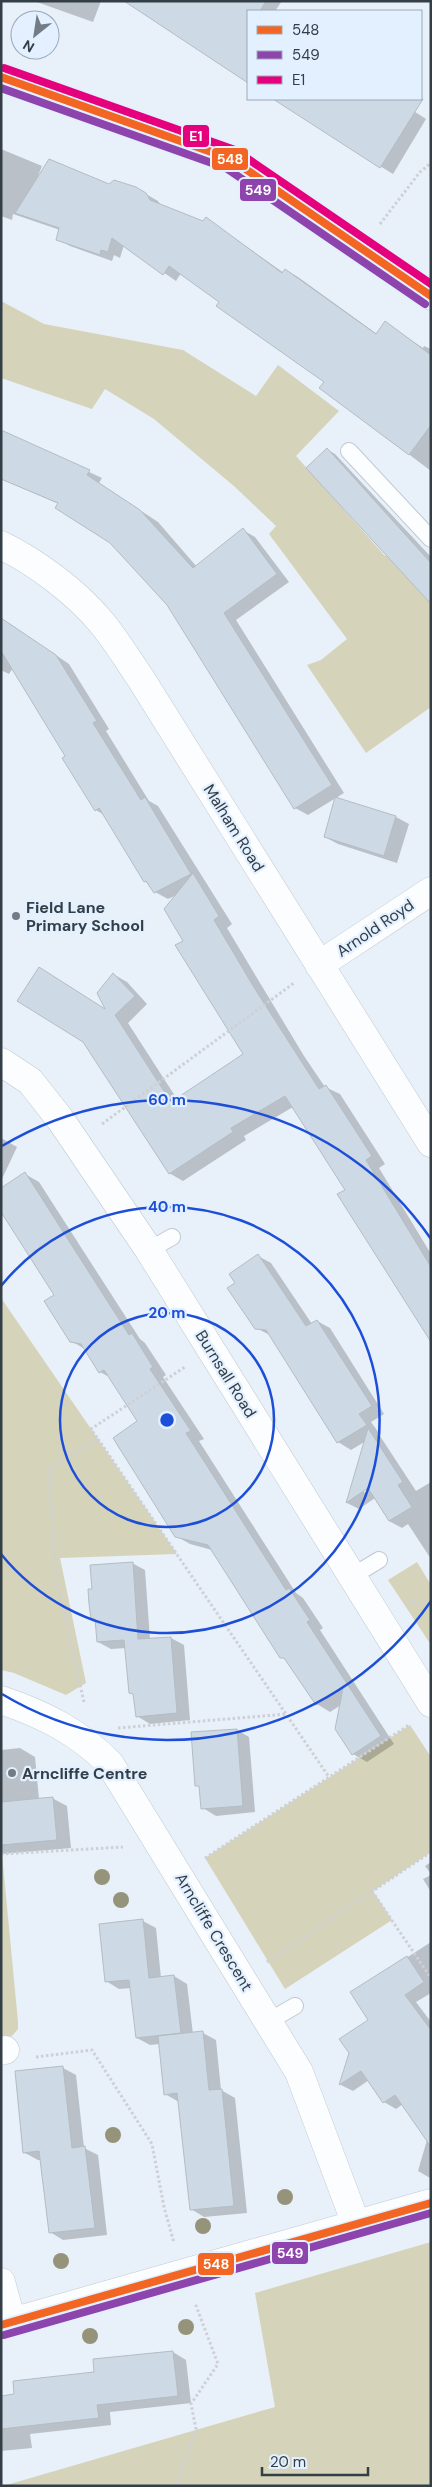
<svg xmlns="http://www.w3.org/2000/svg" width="432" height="2487" font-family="'DM Sans',sans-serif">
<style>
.green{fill:#d5d4ba}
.shadow{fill:#0003;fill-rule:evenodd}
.building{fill:#cdd9e4;stroke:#b4bcc4}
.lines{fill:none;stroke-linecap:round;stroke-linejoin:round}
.service-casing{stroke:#c1c9d1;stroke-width:18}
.minor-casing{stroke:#c1c9d1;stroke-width:29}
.tertiary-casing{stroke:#c1c9d1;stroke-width:29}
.path{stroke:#ced0d5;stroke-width:3;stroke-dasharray:2.5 2.5;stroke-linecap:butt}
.service{stroke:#fcfdfe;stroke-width:16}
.minor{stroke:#fcfdfe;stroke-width:28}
.tertiary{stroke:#fcfdfe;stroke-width:28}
.bus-1-casing{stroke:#e2f0ff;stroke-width:11}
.bus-2-casing{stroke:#e2f0ff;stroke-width:11}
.bus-3-casing{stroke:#e2f0ff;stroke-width:11}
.bus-1{stroke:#f26522;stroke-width:8}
.bus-2{stroke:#8e44ad;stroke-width:8}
.bus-3{stroke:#e5007d;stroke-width:8}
.tree{fill:#95947a}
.ring{fill:none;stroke:#1d4ed8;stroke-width:2.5}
.poi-dot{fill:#737c85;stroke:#e2f0ff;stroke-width:2}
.labels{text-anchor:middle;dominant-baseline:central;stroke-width:4.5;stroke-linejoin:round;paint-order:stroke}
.street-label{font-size:16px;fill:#343e47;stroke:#e2f0ff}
.poi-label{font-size:16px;font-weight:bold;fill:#343e47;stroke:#e2f0ff;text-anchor:start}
.centre{fill:#1d4ed8;stroke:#e2f0ff;stroke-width:2.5}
.ring-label{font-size:15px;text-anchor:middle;font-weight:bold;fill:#1d4ed8;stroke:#e2f0ff;stroke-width:4.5;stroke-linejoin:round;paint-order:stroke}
.line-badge{stroke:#e2f0ff;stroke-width:2}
.badge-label{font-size:14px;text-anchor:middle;font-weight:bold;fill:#fff}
</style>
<rect width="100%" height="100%" fill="#e8f0f9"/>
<path class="green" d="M1 301 44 324 183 350 256 396 278 365 339 411 296 456 385 556 403 540 415 586 431 604V707L366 753 307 665 321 660 347 639 269 534 276 526 235 487 154 419 105 389 92 409 1 378Z
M1 1298 177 1554 60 1558 86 1683 66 1695 14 1673 1 1670Z
M417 1562 431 1585V1645L388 1580Z
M410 1725 431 1757V1852L373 1891 392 1920 285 1989 205 1858Z
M2 1854 18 2022V2029L12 2036 1 2039Z
M431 2242V2486H3L275 2407 255 2293Z"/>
<path class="shadow" d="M34 1H101L93 22Z
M153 1H282L275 11H248V81L145 13Z
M276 99H395L426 119 393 174 321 130 322 129Z
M1 149 42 166 38 176 110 185 146 194 158 201 161 206 204 223 207 219 284 273 286 270 298 277 377 334 385 323 423 348 424 346 431 349V471L321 388 326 381 181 273 176 281 124 245 120 258 114 255 112 261 70 246 58 239 60 230 13 214 12 220 1 216Z
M1 431 102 478 99 483 158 522 197 567 243 530 255 537 289 582 236 620 344 793 308 815 295 808 168 605 111 543 59 504 1 479Z
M328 450 335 454 431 557V602Z
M1 618 69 664 109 729 106 731 149 801 158 806 232 924 227 928 304 1056 325 1087 340 1094 385 1164 379 1168 431 1254V1341L347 1190 293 1107 244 1136 246 1140 183 1181 169 1173 108 1011 113 974 127 982 147 1004 128 1023 177 1099 244 1054 185 942 177 895 168 899 155 892 145 881 104 815 96 810 67 756 13 668 9 674 1 670Z
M336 799 396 817 409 824 397 863 338 844 325 837Z
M1 1138 17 1147 1 1181Z
M25 1174 39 1182 140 1339 145 1343 166 1375 163 1377 204 1439 199 1441 296 1593 303 1598 323 1628 320 1630 394 1744 367 1762 353 1754 341 1705 330 1712 317 1704 287 1660 281 1657 212 1550 190 1544 176 1536 139 1421 111 1378 100 1372 85 1349 71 1341 55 1295Z
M258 1256 271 1263 312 1324 317 1321 330 1328 384 1414 371 1422 379 1433 377 1434 380 1436 416 1491 431 1482V1559L408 1524 402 1528 389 1521 375 1498 359 1509 347 1503 366 1441 351 1450 338 1442 272 1336 256 1328 237 1283ZM372 1484 374 1486 364 1493V1490Z
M132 1563 145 1570 150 1639 171 1638 184 1645 190 1720 150 1724 137 1716 135 1695 131 1693 126 1648 111 1649 98 1642 96 1621 92 1618 93 1590Z
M237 1730 249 1737 255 1812 216 1816 203 1808 200 1787 197 1785Z
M20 1748 35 1757 39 1799 52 1798 67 1806 71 1848 1 1854V1750Z
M431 1862V1874L425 1866Z
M431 1875V1892L423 1879Z
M143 1921 156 1928 161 1978 174 1976 187 1984 193 2034 203 2033 216 2040 221 2090 235 2098 247 2213 204 2217 191 2209 179 2102 165 2094 160 2044 150 2045 137 2038 132 1988 119 1989 106 1981Z
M431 1942V1993L416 2002 431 2022 430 2178 418 2171 427 2140 403 2104 396 2109 384 2102 369 2080 353 2091 341 2085 350 2053 369 2020 352 1993Z
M63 2068 76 2075 84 2148 98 2155 107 2235 63 2240 50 2232 41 2160H38L25 2153Z
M173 2352 186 2360 191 2403 110 2412 111 2425 30 2434 32 2448 1 2451V2397L16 2395Z"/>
<path class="building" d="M124 1H266L260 11H248V83Z
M273 99H423L380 168Z
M49 159 109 184 114 180 136 187 146 193 150 200 203 221 206 217 282 273 285 269 376 334 385 321 431 355V425L409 455 319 388 324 382 216 306 219 302 169 266 163 275 112 238 108 252 101 250 100 255 56 240 59 228 15 213Z
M1 430 90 470 87 475 140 510 193 568 243 528 277 574 224 613 332 785 294 809 167 605 110 543 55 508 58 503 1 479Z
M327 448 431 563V604L306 468Z
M1 618 56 655 97 721 93 723 141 800 145 797 191 874 154 893 146 881 144 882 99 808 95 811 62 758 65 756 1 651Z
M335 797 396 816 384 856 324 837Z
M193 873 219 916 214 920 255 989 319 1089 326 1085 372 1156 366 1160 431 1267V1342L337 1194 345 1190 285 1096 231 1128 233 1132 169 1174 83 1042 17 1001 39 967 105 1009 97 993 113 973 135 996 115 1015 171 1102 243 1054 175 945 183 941 164 909Z
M25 1172 129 1335 132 1333 153 1367 150 1369 191 1431 186 1433 286 1590 289 1588 310 1620 307 1622 381 1736 352 1755 335 1729 343 1688 316 1705 284 1658H280L208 1545 175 1537 113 1438 137 1421 104 1370 99 1373 81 1344 70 1342 44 1301 54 1295 1 1212V1188Z
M258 1254 306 1326 317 1320 372 1406 359 1414 367 1425 337 1443 266 1330 255 1329 227 1288 235 1283 229 1274Z
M368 1428 403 1482 398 1485 412 1507 389 1521 368 1488 346 1503Z
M133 1562 138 1639 171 1637 177 1713 136 1717 133 1694 129 1693 124 1640 97 1642 95 1619H91L89 1604 88 1589H92L90 1565Z
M237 1729 243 1806 201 1809 199 1786H195L191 1732Z
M53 1797 57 1840 1 1845V1802Z
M143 1919 149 1978 174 1975 181 2033 136 2038 129 1980 105 1982 99 1924Z
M407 1956 424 1982 405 1995 431 2030V2147L395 2095 383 2103 361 2071 339 2085 349 2053 339 2039 368 2020 350 1992Z
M203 2031 209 2090 222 2089 234 2206 190 2210 177 2093 164 2095 158 2036Z
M63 2066 72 2148 85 2146 95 2228 49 2233 39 2151 23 2153 15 2071Z
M173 2351 178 2396 97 2405 99 2418 1 2429V2396L14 2394 13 2381 94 2372 93 2359Z"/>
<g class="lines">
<defs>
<path id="service" d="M349 451 431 539
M149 1250 172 1237
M351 1577 379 1560
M269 2021 295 2006"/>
<path id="minor" d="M1 545C36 562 76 592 101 622 116 640 128 660 141 679L431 1143
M319 965 431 891
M1 1062 30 1081 60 1119 149 1250 431 1703
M1 1700C43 1714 79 1732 110 1764L299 2072 356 2224
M1 2051 5 2050
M1 2282 12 2322
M1 2325 431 2203"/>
<path id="tertiary" d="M1 77 231 159 431 296"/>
</defs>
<use href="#service" class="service-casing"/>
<use href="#minor" class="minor-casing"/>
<use href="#tertiary" class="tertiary-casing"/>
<path class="path" d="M380 224 420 172 431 163
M102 1124 294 983
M98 1439 329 1777
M408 1603 413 1601 431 1606
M84 1702 56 1579 49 1470 98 1439 91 1429 185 1367
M118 1728 287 1714
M1 1854 123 1847
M205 1858 409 1725
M372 1891 431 1978
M267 1962 431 1852
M36 2057 92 2050 152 2144 164 2207 174 2243
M176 2486 196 2429 191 2404 218 2364 195 2303"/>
<use href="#service" class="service"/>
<use href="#minor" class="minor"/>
<use href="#tertiary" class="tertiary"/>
<defs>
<path id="bus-1" d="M1 77 231 159 431 296
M1 2325 431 2203"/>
<path id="bus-2" d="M1 88 226 168 425 304
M4 2335 431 2213"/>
<path id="bus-3" d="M4 68 235 150 431 284"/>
</defs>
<use href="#bus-1" class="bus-1-casing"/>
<use href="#bus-2" class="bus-2-casing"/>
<use href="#bus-3" class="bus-3-casing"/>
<use href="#bus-1" class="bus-1"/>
<use href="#bus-2" class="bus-2"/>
<use href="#bus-3" class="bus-3"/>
</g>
<g class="tree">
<circle cx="102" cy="1877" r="8"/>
<circle cx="121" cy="1900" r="8"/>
<circle cx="113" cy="2135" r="8"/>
<circle cx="285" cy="2197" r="8"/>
<circle cx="203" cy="2226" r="8"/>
<circle cx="61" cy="2261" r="8"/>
<circle cx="186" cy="2327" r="8"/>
<circle cx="90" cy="2336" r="8"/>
</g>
<g class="ring">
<circle cx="167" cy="1420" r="107"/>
<path d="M1 1286A213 213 0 1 1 1 1554"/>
<path d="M431 1601A320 320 0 0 1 2 1694M2 1146A320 320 0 0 1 431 1239"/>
</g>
<g class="poi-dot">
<circle cx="16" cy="916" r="5"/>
<circle cx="12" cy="1773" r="5"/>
</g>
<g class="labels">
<g class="street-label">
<text transform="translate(234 828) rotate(58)">Malham Road</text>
<text transform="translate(375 928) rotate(-34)">Arnold Royd</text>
<text transform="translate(226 1374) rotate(58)">Burnsall Road</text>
<text transform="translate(214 1932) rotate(59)">Arncliffe Crescent</text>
</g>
<g class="poi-label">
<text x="26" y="907">Field Lane<tspan x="26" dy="18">Primary School</tspan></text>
<text x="22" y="1773">Arncliffe Centre</text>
</g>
</g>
<circle cx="167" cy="1420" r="8" class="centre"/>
<g class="ring-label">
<text x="167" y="1105">60 m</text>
<text x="167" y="1212">40 m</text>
<text x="167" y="1318">20 m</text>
</g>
<g class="line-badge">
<rect x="182" y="124" width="28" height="24" rx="5" fill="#e5007d"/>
<rect x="211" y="147" width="38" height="24" rx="5" fill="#f26522"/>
<rect x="239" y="178" width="38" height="24" rx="5" fill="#8e44ad"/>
<rect x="271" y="2241" width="38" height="24" rx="5" fill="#8e44ad"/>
<rect x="197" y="2252" width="38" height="24" rx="5" fill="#f26522"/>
</g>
<g class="badge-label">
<text x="196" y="141">E1</text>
<text x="230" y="164">548</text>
<text x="258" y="195">549</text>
<text x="290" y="2258">549</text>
<text x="216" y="2269">548</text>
</g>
<rect width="432" height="2487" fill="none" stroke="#343e47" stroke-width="5"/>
<rect x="247" y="10" width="175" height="90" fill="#e2f0ff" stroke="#9ca9b5"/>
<rect x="257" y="26" width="25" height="8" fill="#f26522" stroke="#9ca9b5"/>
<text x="292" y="35" font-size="15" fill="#343e47">548</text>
<rect x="257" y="51" width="25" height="8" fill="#8e44ad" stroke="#9ca9b5"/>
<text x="292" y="60" font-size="15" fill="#343e47">549</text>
<rect x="257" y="76" width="25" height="8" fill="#e5007d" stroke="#9ca9b5"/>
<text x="292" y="85" font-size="15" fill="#343e47">E1</text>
<g transform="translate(35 35) rotate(210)"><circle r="24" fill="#e2f0ff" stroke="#9ca9b5"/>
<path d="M0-4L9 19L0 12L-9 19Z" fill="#737c85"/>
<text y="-8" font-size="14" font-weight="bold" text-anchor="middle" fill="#343e47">N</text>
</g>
<path d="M262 2467v8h106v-8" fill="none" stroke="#343e47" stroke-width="2.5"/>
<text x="270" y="2467" font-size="15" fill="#343e47" stroke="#e2f0ff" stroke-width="4" paint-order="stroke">20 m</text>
</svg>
